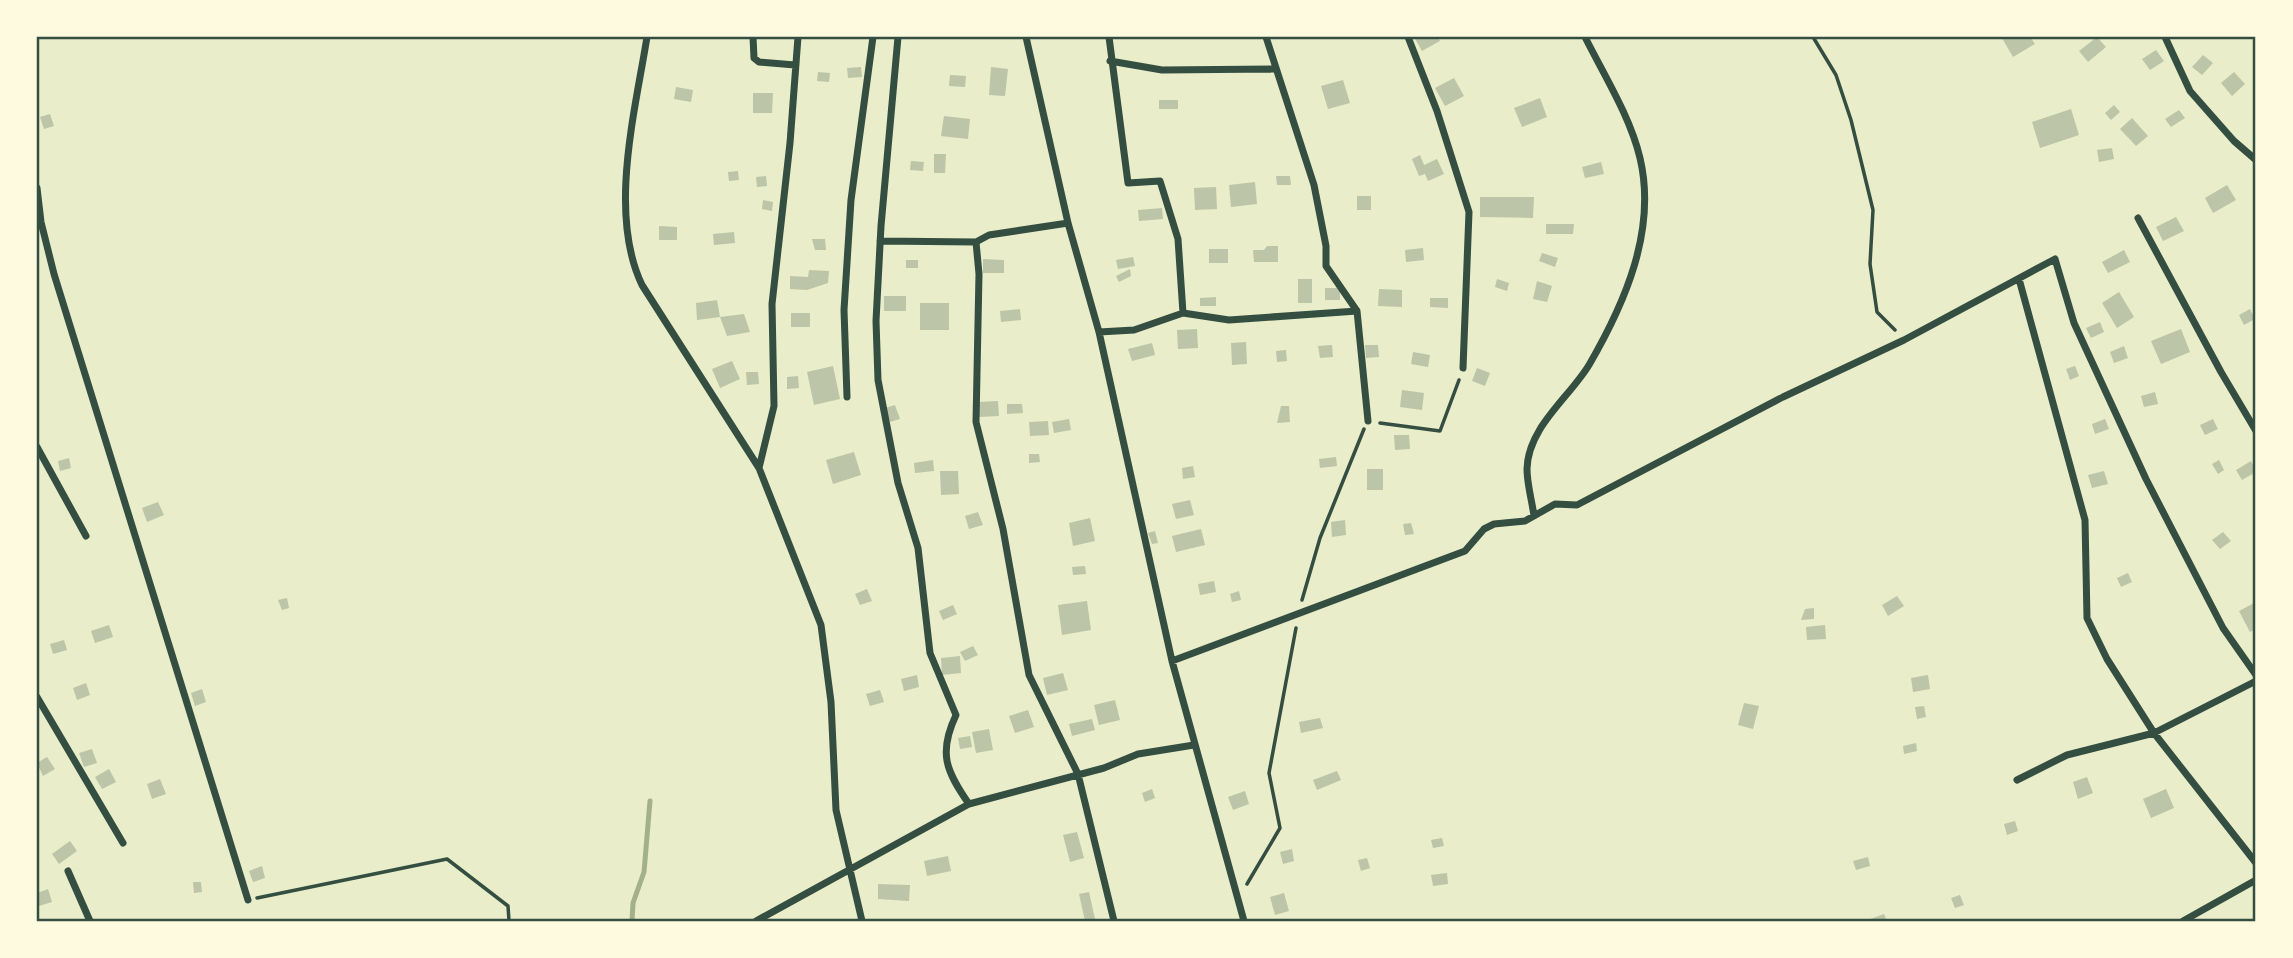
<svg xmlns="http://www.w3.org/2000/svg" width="2293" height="958" font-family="'Varela Round',sans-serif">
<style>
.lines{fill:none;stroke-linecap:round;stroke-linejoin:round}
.stream{stroke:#a3b18a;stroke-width:5}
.building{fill:#bcc5a7}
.path{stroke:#344e41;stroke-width:3.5}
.minor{stroke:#344e41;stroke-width:7}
.neatline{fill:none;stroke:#344e41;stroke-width:2.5}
</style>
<rect width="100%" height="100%" fill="#e9edc9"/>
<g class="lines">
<path class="stream" d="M632 921 633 903 644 872 650 801"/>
</g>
<path class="building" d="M1414 37H1438L1440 41 1422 51Z
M2030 37 2035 44 2013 57 2002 38Z
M2097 37 2106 47 2088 62 2079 51Z
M2156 50 2164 61 2150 70 2142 59Z
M2203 55 2213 63 2202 75 2192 67Z
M861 67 862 77 848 78 847 68Z
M991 67 1008 69 1005 96 989 95Z
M818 72 830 73 829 82 817 81Z
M2234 72 2245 84 2232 96 2221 83Z
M950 75 966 76 965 87 949 86Z
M1454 78 1464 96 1445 106 1435 88Z
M1343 80 1350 103 1328 109 1321 86Z
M676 87 693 90 691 102 674 99Z
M753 93H773L772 113H753Z
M1540 98 1547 117 1522 127 1514 108Z
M1159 100H1178V109H1159Z
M2114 105 2120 112 2111 120 2105 113Z
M2071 109 2079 135 2040 148 2032 122Z
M2179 110 2185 118 2171 127 2165 119Z
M50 114 54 126 44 129 40 117Z
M944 116 970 119 968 139 941 136Z
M2132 118 2148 136 2136 146 2120 129Z
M2112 148 2114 159 2099 162 2097 150Z
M934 154H946L945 173H934Z
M1420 155 1424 165 1437 159 1444 174 1428 181 1425 174 1419 176 1412 159Z
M911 161 924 162 923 171 910 170Z
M1601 162 1604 174 1585 178 1582 167Z
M738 171 739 180 729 181 728 172Z
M766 176 767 186 757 187 756 177Z
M1276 176H1290L1291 185H1277Z
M1255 182 1257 204 1231 207 1229 185Z
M2227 185 2236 200 2213 213 2205 198Z
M1216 187 1217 209 1195 210 1194 188Z
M1357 196H1371V210H1357Z
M1480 197H1534L1533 218 1480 217Z
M763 200 773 202 772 211 762 209Z
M1162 208 1163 219 1139 221 1138 210Z
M2176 217 2184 231 2163 241 2156 227Z
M1546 224H1574L1573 234H1546Z
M659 226 677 227V240H659Z
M734 232 735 243 714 245 713 234Z
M812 239H825L826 250H815Z
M1267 246H1278V262H1254L1253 250H1264Z
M1423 248 1424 260 1406 262 1405 250Z
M1209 249H1228V263H1209Z
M2124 250 2130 262 2108 273 2102 262Z
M1542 253 1558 258 1555 267 1539 261Z
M1133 257 1135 266 1118 269 1116 260Z
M983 259 1004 260V273H983Z
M906 260H918V268H906Z
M1130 269 1131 276 1119 282 1116 276Z
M809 270 829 271 828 283 807 290 790 289V276L808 277Z
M1298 279H1312V303H1298Z
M1497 279 1509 283 1507 291 1495 287Z
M1537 281 1552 286 1547 302 1533 299Z
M1325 288H1340V300H1325Z
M1379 289 1402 290V307L1378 306Z
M2119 292 2134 317 2117 328 2102 303Z
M884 296H906V311H884Z
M1216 297V306H1200V298Z
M1430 298H1448V308L1430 307Z
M717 300 720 317 697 320 696 303Z
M920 303H949V330H920Z
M1020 309 1021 320 1001 322 1000 311Z
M2250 309 2255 319 2244 325 2239 315Z
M791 313H810V327H791Z
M744 314 750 332 727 336 720 317Z
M2100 322 2104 332 2091 338 2086 328Z
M1197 329 1198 348 1178 349 1177 330Z
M2181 329 2190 352 2161 364 2151 341Z
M1246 342 1247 364 1232 365 1231 343Z
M1152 343 1155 355 1132 361 1128 349Z
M1332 345 1333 357 1320 358 1318 346Z
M1365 345H1378L1379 357 1366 358Z
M2124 346 2128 358 2114 363 2110 352Z
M1286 350 1287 361 1277 362 1276 351Z
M1413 352 1430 355 1428 367 1411 364Z
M732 361 740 379 720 388 712 369Z
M833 366 840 399 814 405 807 372Z
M2075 366 2079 376 2070 380 2066 369Z
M1477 368 1490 373 1485 386 1472 381Z
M746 372H758L759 384 747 385Z
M798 376 799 388 787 389V377Z
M1402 390 1424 393 1422 410 1400 407Z
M2155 392 2158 404 2144 407 2141 396Z
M998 401 999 416 979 417 978 402Z
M1007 404H1022L1023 413 1007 414Z
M895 405 900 419 890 422 885 408Z
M1281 406H1289L1290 422 1277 423Z
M1069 419 1071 430 1054 433 1052 422Z
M2105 419 2109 429 2095 434 2092 424Z
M2213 419 2218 429 2205 435 2200 425Z
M1048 421 1049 435 1030 436 1029 422Z
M1394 435H1409L1410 449 1395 450Z
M854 452 861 475 833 484 826 460Z
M1029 454H1039L1040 462 1029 463Z
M1336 457 1337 466 1320 468 1319 459Z
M69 458 71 468 60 471 58 461Z
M933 460 934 471 915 473 914 463Z
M2219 460 2224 470 2218 474 2212 464Z
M2251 461 2256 472 2242 480 2236 470Z
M1193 466 1195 477 1183 479 1182 468Z
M1367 469H1383V490H1367Z
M940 471H958L959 494 941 495Z
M2104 471 2108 484 2092 488 2088 475Z
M1190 500 1194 515 1176 519 1172 504Z
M158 502 164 515 147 522 142 508Z
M978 512 983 525 969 529 965 516Z
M1090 518 1095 541 1073 546 1069 523Z
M1345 520 1346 535 1332 537 1331 522Z
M1411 523 1414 534 1405 535 1403 524Z
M1201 529 1205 545 1176 552 1172 536Z
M1155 531 1158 543 1152 544 1148 533Z
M2223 532 2231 541 2220 549 2212 540Z
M1085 566 1086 574 1073 575 1072 567Z
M2128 573 2132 582 2121 587 2117 578Z
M1214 581 1216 592 1200 595 1198 584Z
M867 589 872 601 860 605 855 594Z
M1239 591 1241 600 1232 602 1230 594Z
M1897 596 1904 606 1888 616 1882 605Z
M287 598 289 608 282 610 278 600Z
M1087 601 1091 630 1062 635 1058 605Z
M2256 602V629L2250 632 2239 611Z
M953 605 957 614 943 620 939 611Z
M1814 608V619L1801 620 1805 609Z
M109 625 113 637 95 643 91 631Z
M1825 625 1826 639 1807 640 1806 627Z
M64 640 67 650 53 654 50 644Z
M973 646 978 655 965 661 960 652Z
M960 656 961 673 942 675 941 658Z
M1063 673 1068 690 1047 695 1043 678Z
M917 675 919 687 904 691 901 679Z
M1928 675 1930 689 1913 692 1911 678Z
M86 683 90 695 77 700 73 688Z
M202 689 206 702 195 706 191 693Z
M880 690 884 702 870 706 866 694Z
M1115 700 1120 720 1099 725 1094 705Z
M1744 703 1759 706 1753 729 1738 725Z
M1924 706 1926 717 1917 719 1915 707Z
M1028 710 1034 727 1015 733 1009 716Z
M1320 718 1323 728 1301 733 1299 722Z
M1092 719 1095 730 1072 736 1069 724Z
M989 729 993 750 976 753 972 732Z
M970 736 972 747 960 749 958 738Z
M1916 743 1917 751 1904 754 1903 746Z
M92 749 97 763 84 767 79 753Z
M47 757 55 769 43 776 37 763Z
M109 769 116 782 102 789 95 777Z
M1337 771 1341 780 1317 790 1313 780Z
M2087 777 2093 793 2078 799 2073 782Z
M160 779 166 794 152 799 147 784Z
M1152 789 1155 798 1145 802 1142 793Z
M2166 789 2174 808 2151 818 2143 799Z
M1245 791 1249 804 1233 810 1228 797Z
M2015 821 2018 831 2007 835 2004 824Z
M1077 832 1084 858 1070 862 1063 835Z
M1442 838 1444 846 1433 848 1431 840Z
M70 841 77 851 59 864 52 854Z
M1292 849 1294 861 1283 864 1280 852Z
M948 856 951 871 927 876 924 861Z
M1868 857 1870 866 1856 870 1853 861Z
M1367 858 1370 868 1361 871 1358 860Z
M262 866 265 878 253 882 249 871Z
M1447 873 1448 884 1433 886 1431 875Z
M193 882H201L202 892 194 893Z
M878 884 910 885 909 901 878 899Z
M48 889 52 902 39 906 37 893Z
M1089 892 1095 919 1085 921 1079 894Z
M1284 893 1289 911 1275 915 1270 897Z
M1960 895 1964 905 1955 908 1951 898Z
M1884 914 1887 921H1865Z"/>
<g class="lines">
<path class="path" d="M1813 37 1836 75 1851 120 1873 210 1870 264 1877 312 1895 330
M1380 423 1440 431 1459 380
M1302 600 1320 538 1364 429
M1247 884 1280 828 1269 773 1296 628
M257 898 447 859 508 906 509 921"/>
<path class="minor" d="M647 37C635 112 608 214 642 285L759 468 821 625 831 702 836 810 862 921
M753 37 754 58 759 62 795 65
M898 37 881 226 876 321 878 380 898 483 918 548 930 653 956 715C938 753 946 771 969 804
M1026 37 1068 223 1099 332 1172 661 1244 921
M1109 37 1128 183 1160 181 1178 239 1183 313
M1266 37 1314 185 1326 246V266L1357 311 1368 421
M1408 37 1437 111 1469 212 1463 368
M2165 37 2190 91 2234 141 2256 160
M1110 61 1162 70 1276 69
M37 188 41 222 54 274 248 900
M2138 218 2221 372 2256 431
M880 241 976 242 989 235 1068 223
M976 242 979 274 976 422 1003 529 1029 675 1078 774 1114 921
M2019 279 2085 520 2087 618 2107 659 2154 733 2256 863
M1099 332 1134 330 1183 313 1229 320 1357 311
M847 397 844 310 851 200 873 37
M37 447 86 536
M759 468 774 406 772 304 790 143 798 37
M1534 516C1532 501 1527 484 1527 469 1528 427 1569 398 1589 365 1625 303 1657 230 1640 158 1630 116 1604 75 1585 37
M1172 661 1465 551 1484 529 1494 524 1525 521 1555 504 1577 505 1783 397 1904 340 2055 259 2074 323 2146 479 2223 628 2256 675
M37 697 123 843
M2017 780 2067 755 2154 733 2256 681
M68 871 90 921
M756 921 969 804 1104 768 1138 754 1194 745
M2183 921 2256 880"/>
</g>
<rect width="2293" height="958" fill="none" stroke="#fefae0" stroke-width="77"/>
<rect x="38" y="38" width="2216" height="882" class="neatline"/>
</svg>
